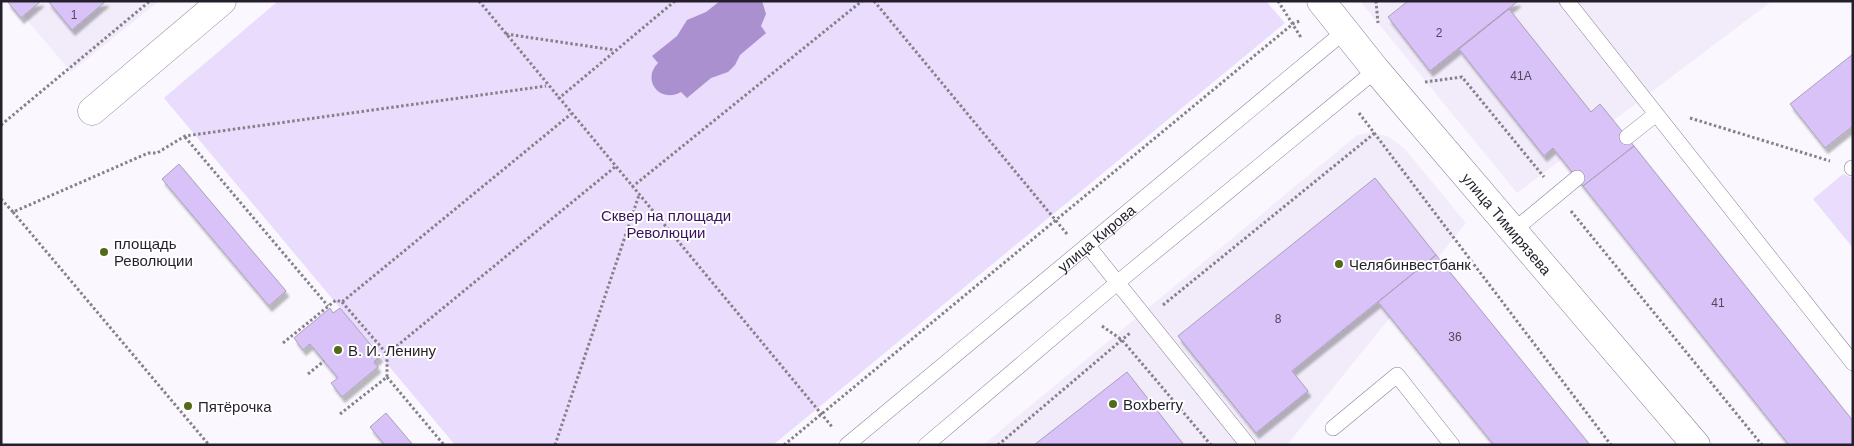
<svg xmlns="http://www.w3.org/2000/svg" width="1854" height="446" font-family="Arial,sans-serif">
<style>
.built{fill:#f1ebfa}
.green{fill:#e9dcfc}
.water{fill:#ab90cf}
.building{fill:#d8c2f7;stroke:#aaa0ba;filter:url(#shadow)}
.lines{fill:none;stroke-linecap:round;stroke-linejoin:round}
.service-casing{stroke:#8b809a;stroke-width:16}
.minor-casing{stroke:#8b809a;stroke-width:29}
.tertiary-casing{stroke:#8b809a;stroke-width:29}
.path{stroke:#85818a;stroke-width:3;stroke-dasharray:2.5 2.5;stroke-linecap:butt}
.service{stroke:#fff;stroke-width:15}
.minor{stroke:#fff;stroke-width:28}
.tertiary{stroke:#fff;stroke-width:28}
.poi-dot{fill:#536a19;stroke:#fff;stroke-width:2}
.labels{text-anchor:middle;dominant-baseline:central;stroke-width:4;stroke-linejoin:round;paint-order:stroke}
.number-label{font-size:12px;fill:#51485d}
.park-label{font-size:15px;fill:#3a115c;stroke:#fff}
.street-label{font-size:15px;fill:#241f2a;stroke:#fff}
.poi-label{font-size:15px;fill:#241f2a;stroke:#fff;text-anchor:start}
</style>
<defs>
<filter id="shadow"><feDropShadow dx="3" dy="5.5" stdDeviation="1" flood-color="#0004"/></filter>
</defs>
<rect width="100%" height="100%" fill="#faf8fe"/>
<path class="built" d="M11 1H159L71 72Z
M1360 1H1772L1517 193Z
M1373 132 1389 137 1404 148 1466 223 1287 445H983L1357 135Z"/>
<path class="green" d="M278 1H1266L1285 23 773 445H455L164 98Z
M1843 174 1853 178V248L1813 199Z"/>
<path class="water" d="M720 1H762L766 14 761 26 766 33 740 55 735 65 728 72 711 78 687 98 681 92C660 104 641 80 658 63L652 56 677 36 687 20 706 12Z"/>
<path class="building" d="M7 1H41L21 18Z
M48 1H106L72 30Z
M1408 1H1518L1430 71 1388 17Z
M1509 9 1591 112 1600 104 1634 146 1583 186 1553 148 1544 156 1459 49Z
M1853 54V126L1825 148 1790 104Z
M1634 146 1853 421 1852 445H1789L1583 186Z
M179 164 286 291 269 306 162 179Z
M1375 178 1436 255 1292 371 1308 391 1256 433 1178 336Z
M1436 255 1531 372 1590 445H1494L1378 302Z
M330 308 333 313 340 308 380 356 374 362 378 367 342 397 331 383 338 378 310 344 303 350 294 338Z
M1127 372 1184 445H1034Z
M386 413 413 445H385L370 427Z"/>
<g class="lines">
<defs>
<g id="service">
<path d="M1567 1 1853 363"/>
<path d="M1627 137 1656 114"/>
<path d="M1852 168H1853"/>
<path d="M1513 231 1577 178"/>
<path d="M1088 246 1248 445"/>
<path d="M1333 428 1397 375 1452 445"/>
<path id="s1" d="M847 445 1345 31"/>
<path d="M926 445 1117 283 1376 70"/>
</g>
<path id="minor" d="M92 111 222 1"/>
<g id="tertiary">
<path id="s2" d="M1321 1 1376 70 1696 445"/>
</g>
</defs>
<use href="#service" class="service-casing"/>
<use href="#minor" class="minor-casing"/>
<use href="#tertiary" class="tertiary-casing"/>
<path class="path" d="M479 1 833 428
M874 1 1067 234
M1278 1 1302 39
M1376 1 1378 23
M506 34 614 50
M1425 82 1462 77 1544 177
M558 99 675 1
M1359 113 1611 445
M1690 118 1830 161
M1 125 150 1
M185 137 328 306
M632 187 862 1
M1 199 13 212 148 153H157L185 136 546 86
M1571 211 1762 445
M13 212 209 445
M342 302 387 354
M1163 305 1376 132
M1102 326 1122 340 1211 445
M283 343 336 300 342 302 571 114
M308 374 324 361
M387 377 444 445
M340 414 387 377V354L615 167
M555 445 639 195
M784 445 1294 23 1300 21
M998 445 1130 333"/>
<use href="#service" class="service"/>
<use href="#minor" class="minor"/>
<use href="#tertiary" class="tertiary"/>
</g>
<g class="poi-dot">
<circle cx="104" cy="252" r="5"/>
<circle cx="1339" cy="264" r="5"/>
<circle cx="338" cy="350" r="5"/>
<circle cx="1113" cy="404" r="5"/>
<circle cx="188" cy="406" r="5"/>
</g>
<g class="labels">
<g class="number-label">
<text x="74" y="15">1</text>
<text x="1439" y="33">2</text>
<text x="1521" y="76">41А</text>
<text x="1718" y="303">41</text>
<text x="1278" y="319">8</text>
<text x="1455" y="337">36</text>
</g>
<g class="park-label">
<text x="666" y="215">Сквер на площади<tspan x="666" dy="17">Революции</tspan></text>
</g>
<g class="street-label">
<text stroke="none"><textPath href="#s2" startOffset="290">улица Тимирязева</textPath></text>
<text stroke="none"><textPath href="#s1" startOffset="324">улица Кирова</textPath></text>
</g>
<g class="poi-label">
<text x="114" y="243">площадь<tspan x="114" dy="17">Революции</tspan></text>
<text x="1349" y="264">Челябинвестбанк</text>
<text x="348" y="350">В. И. Ленину</text>
<text x="1123" y="404">Boxberry</text>
<text x="198" y="406">Пятёрочка</text>
</g>
</g>
<rect width="1854" height="446" fill="none" stroke="#241f2a" stroke-width="5"/>
</svg>
